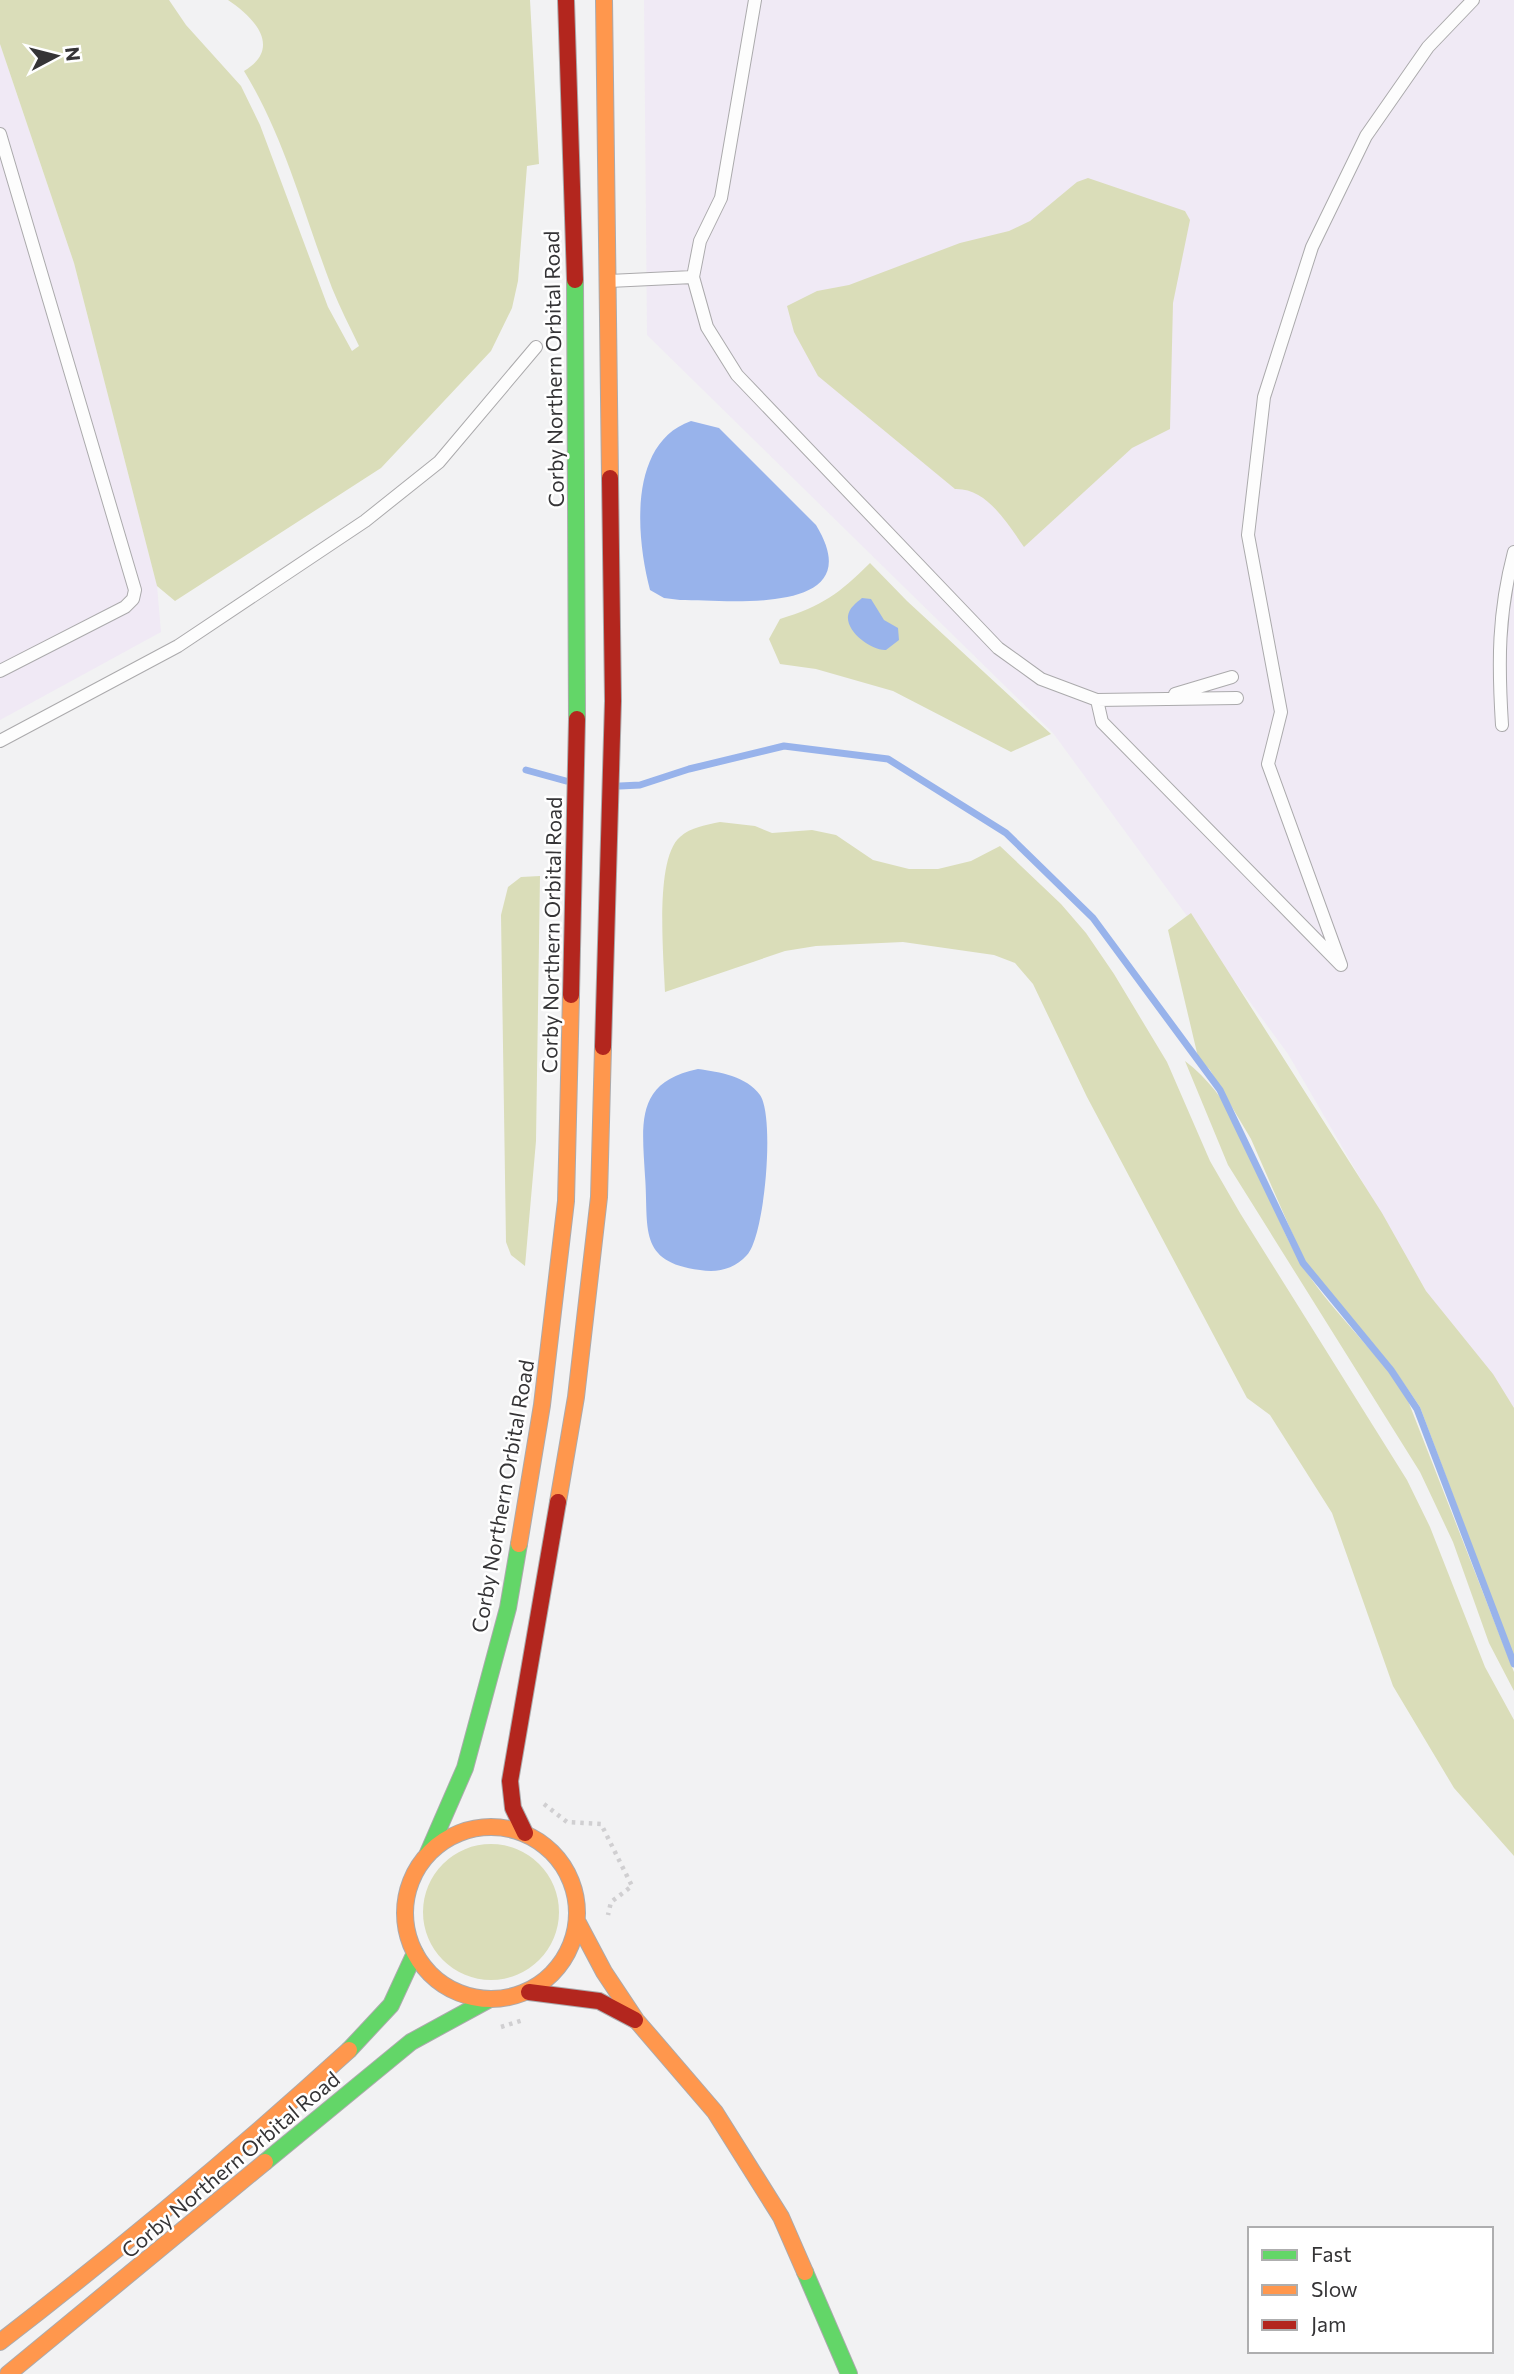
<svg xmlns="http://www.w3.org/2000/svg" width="1514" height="2374" font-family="Commissioner,sans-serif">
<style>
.commercial{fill:#f0eaf5}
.industrial{fill:#f0e9f5}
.green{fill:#daddb9}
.water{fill:#98b3eb}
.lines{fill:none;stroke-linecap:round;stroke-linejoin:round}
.stream{stroke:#98b3eb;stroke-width:7}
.lane-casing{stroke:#abaaac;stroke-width:14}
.fast-casing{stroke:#abaaac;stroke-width:18}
.slow-casing{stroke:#abaaac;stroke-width:18}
.jam-casing{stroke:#abaaac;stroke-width:18}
.path{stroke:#d0cfd1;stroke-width:4.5;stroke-dasharray:3.5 5;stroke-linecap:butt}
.lane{stroke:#fdfdfd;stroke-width:12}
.fast{stroke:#63d668;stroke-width:16}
.slow{stroke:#ff974d;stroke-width:16}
.jam{stroke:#b3261e;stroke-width:16}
.labels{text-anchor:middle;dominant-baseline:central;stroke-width:5;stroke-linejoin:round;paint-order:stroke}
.street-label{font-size:21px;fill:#353436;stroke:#fff}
</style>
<rect width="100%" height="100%" fill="#f2f2f3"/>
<path class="commercial" d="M644 0H1514V1442L1288 1054 1053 733 647 335Z"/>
<path class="industrial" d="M0 44 74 263 157 586 161 632 0 720Z"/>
<path class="green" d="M0 0H169L186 25 241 86 260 125 328 307 352 351 359 346C350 327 340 308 332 288 304 215 285 138 244 71 283 48 254 17 228 0H530L539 164 527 166 518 281 512 308 491 351 381 468 175 601 157 586 74 263 0 44Z
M1088 178 1185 211 1190 220 1173 303 1170 429 1132 448 1024 547C1007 523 987 488 955 489L818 376 794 332 787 306 817 291 849 285 960 243 1009 231 1030 221 1077 182Z
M870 563 907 601 1051 734 1011 752 893 691 816 669 780 664 769 639 780 619C822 606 839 594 870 563Z
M720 822 755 826 772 833 812 830 836 835 873 860 909 869H938L971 861 1000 846 1061 904 1086 933 1114 974 1167 1062 1210 1161 1240 1213 1407 1480 1430 1527 1485 1667 1514 1720V1856L1454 1788 1393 1686 1332 1513 1270 1415 1247 1398 1087 1097 1033 984 1015 963 994 955 903 942 816 946 785 951 665 992C664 959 654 859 680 837 691 827 706 825 720 822Z
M540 876 536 1141 525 1266 511 1255 506 1242 501 915 508 887 521 877Z
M1191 913 1382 1213 1426 1291 1493 1374 1514 1408V1658L1420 1407 1394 1369 1304 1260 1251 1139 1210 1070 1198 1057 1168 930Z
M1185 1061C1251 1111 1261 1200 1304 1268 1333 1313 1374 1349 1405 1393L1514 1672V1691L1489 1643 1453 1542 1420 1472 1228 1165Z
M423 1912a68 68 0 1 1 136 0a68 68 0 1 1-136 0Z"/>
<path class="water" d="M691 421 719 428 816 525C872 617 730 600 680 600L664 598 650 590C636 537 628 443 691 421Z
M862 598 871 599 884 620 898 628 899 640 886 650C872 651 846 632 848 616 849 608 856 603 862 598Z
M698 1069C720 1072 746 1076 760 1095 775 1116 765 1236 747 1255 734 1269 718 1273 700 1270 637 1262 649 1228 645 1176 642 1123 635 1082 698 1069Z"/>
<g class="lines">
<path class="stream" d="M526 770 566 781
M620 786 640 785 689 769 784 746 888 759 1006 833 1093 918 1220 1090 1303 1263 1391 1370 1417 1409 1514 1664"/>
<defs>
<path id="lane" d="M755 0 721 198 700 241 693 277 707 327 737 375 998 648 1041 679 1097 700 1237 698
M0 134 135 590 133 599 125 607 0 671
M609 281 693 277
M1175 694 1232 677
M1097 700 1102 722 1341 965 1268 764 1281 712 1248 535 1264 397 1312 247 1366 136 1428 47 1473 0
M1502 725C1498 662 1498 613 1514 552
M0 741 178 646 365 521 439 462 536 347"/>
<path id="fast" d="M575 280 577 719
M428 1853 465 1768 508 1608 519 1544
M349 2050 391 2005 415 1953
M265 2162 411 2042 488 2000
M805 2272 849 2374"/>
<path id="slow" d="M604 0 610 478
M558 1502 576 1397 599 1197 603 1047
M519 1544 542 1405 566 1201 571 995
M405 1913a86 86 0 1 1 172 0a86 86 0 1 1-172 0Z
M577 1921 604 1972 636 2020 715 2112 781 2217 805 2272
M0 2342C120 2249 237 2152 349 2050
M8 2374 265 2162"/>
<path id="jam" d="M566 0 575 280
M571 995 577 719
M603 1047 613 701 610 478
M525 1833 513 1808 510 1781 558 1502
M529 1992 599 2001 635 2020"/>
</defs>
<use href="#lane" class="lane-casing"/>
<use href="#fast" class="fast-casing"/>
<use href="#slow" class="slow-casing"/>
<use href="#jam" class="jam-casing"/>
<path class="path" d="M544 1804 567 1822 601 1824 632 1886 611 1902 608 1915
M501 2027 523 2020"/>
<use href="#lane" class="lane"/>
<use href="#fast" class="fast"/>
<use href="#slow" class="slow"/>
<use href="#jam" class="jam"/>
</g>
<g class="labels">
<g class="street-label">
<text transform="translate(553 369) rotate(-91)">Corby Northern Orbital Road</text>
<text transform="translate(551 935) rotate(-89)">Corby Northern Orbital Road</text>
<text transform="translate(502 1496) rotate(-80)">Corby Northern Orbital Road</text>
<text transform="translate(230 2164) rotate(-40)">Corby Northern Orbital Road</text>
</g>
</g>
<rect x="1248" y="2227" width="245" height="126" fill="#ffffff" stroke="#aeaeaf" stroke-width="2"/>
<rect x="1262" y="2250" width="35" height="10" fill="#63d668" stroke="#aeaeaf" stroke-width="2"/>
<text x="1311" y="2262" font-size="21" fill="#353436">Fast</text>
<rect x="1262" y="2285" width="35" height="10" fill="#ff974d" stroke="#aeaeaf" stroke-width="2"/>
<text x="1311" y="2297" font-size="21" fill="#353436">Slow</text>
<rect x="1262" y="2320" width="35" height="10" fill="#b3261e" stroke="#aeaeaf" stroke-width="2"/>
<text x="1311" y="2332" font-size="21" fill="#353436">Jam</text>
<g transform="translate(56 56) rotate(83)" stroke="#ffffff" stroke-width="5" paint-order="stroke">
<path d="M0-5L12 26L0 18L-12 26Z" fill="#353436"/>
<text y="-10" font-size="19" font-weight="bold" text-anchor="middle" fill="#353436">N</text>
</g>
</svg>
